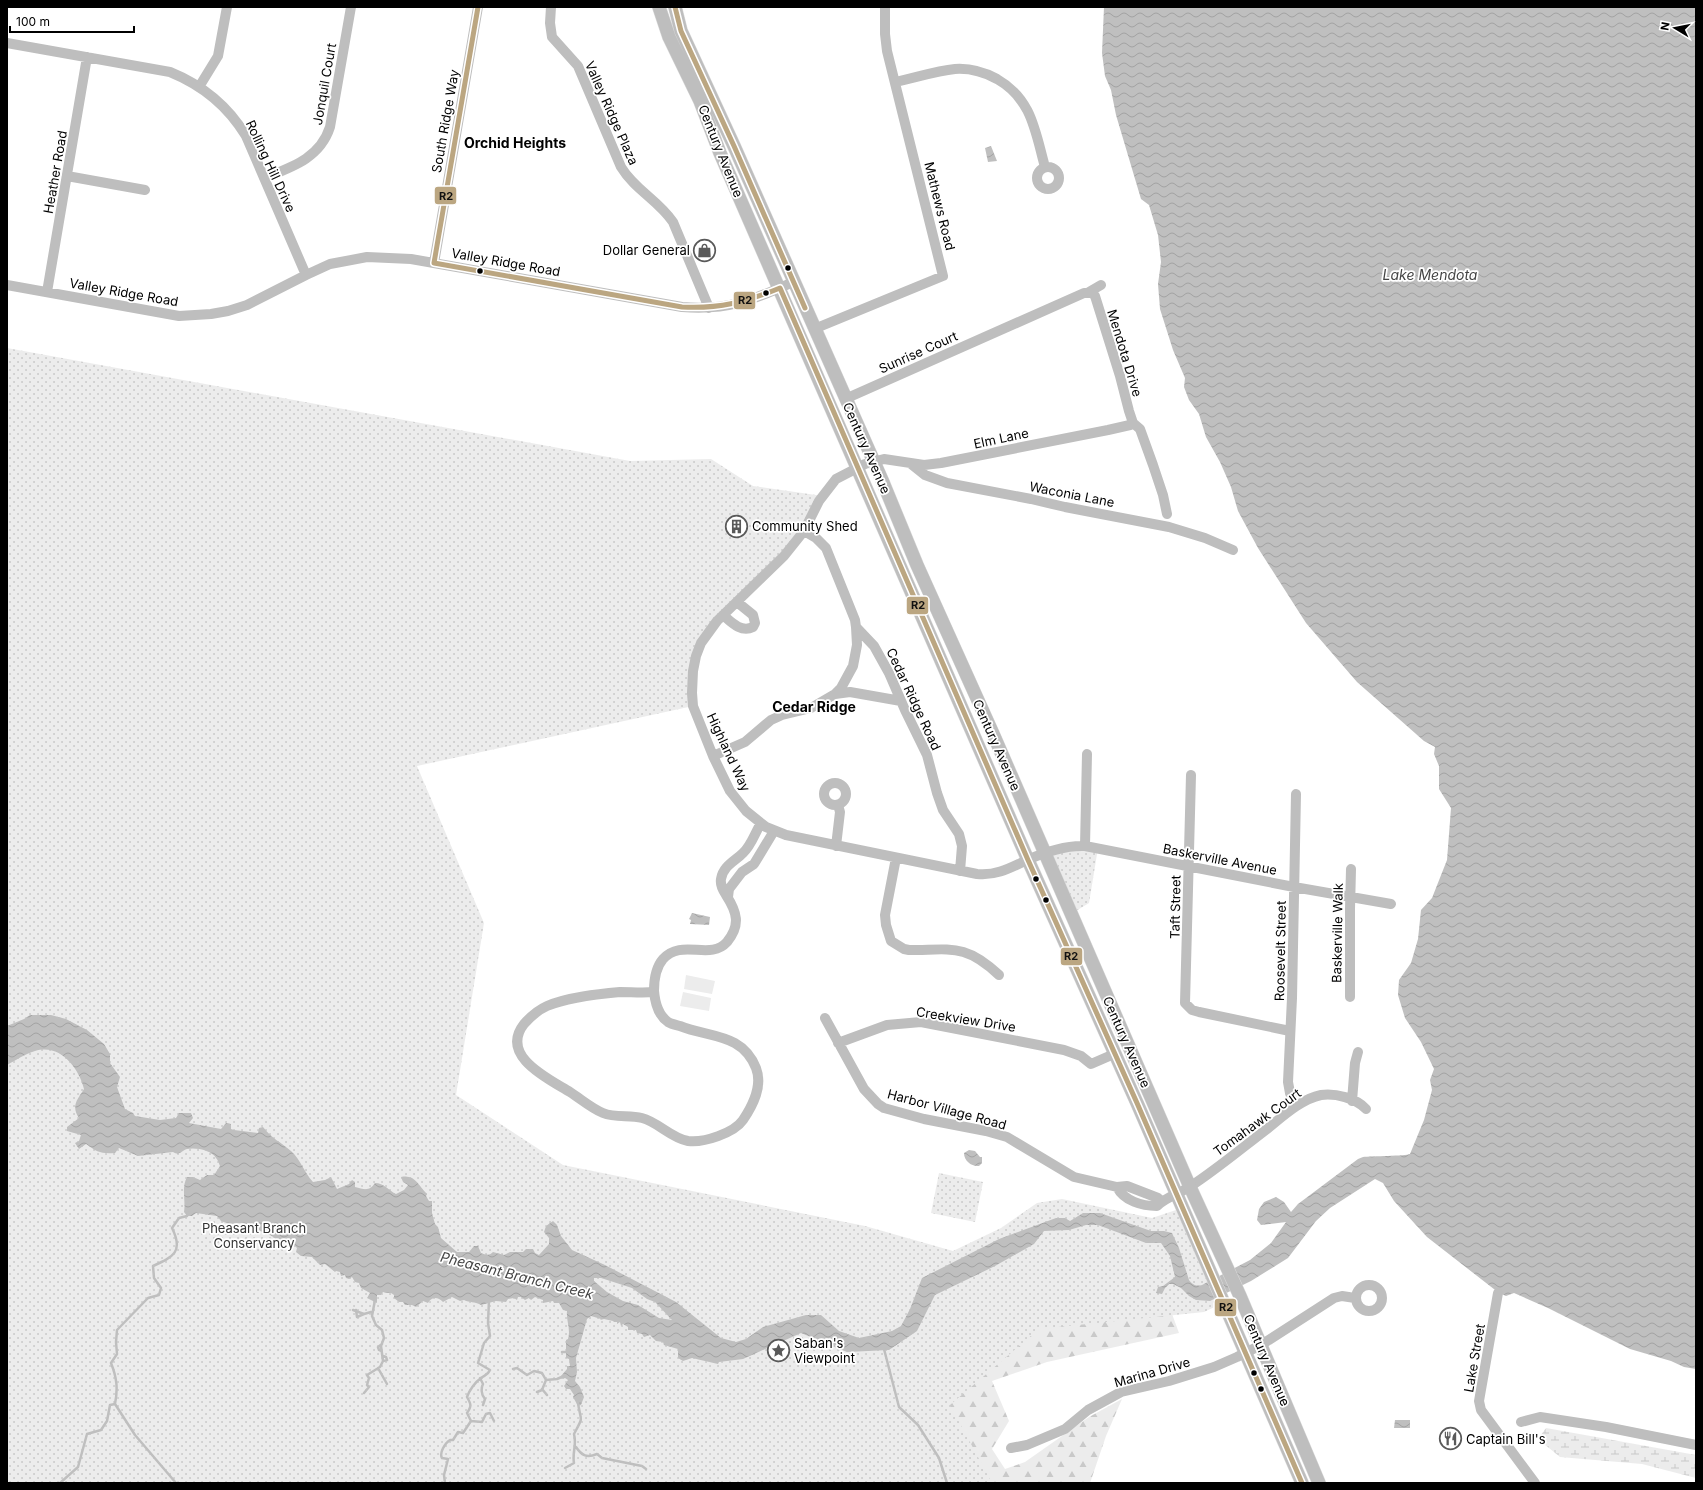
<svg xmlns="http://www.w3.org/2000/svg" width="1703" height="1490" font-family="Inter,sans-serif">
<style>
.grass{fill:#ececec}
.forest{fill:url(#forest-firs)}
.wetland{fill:url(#wetland-marsh)}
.park{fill:url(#park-dots)}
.water{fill:url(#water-waves);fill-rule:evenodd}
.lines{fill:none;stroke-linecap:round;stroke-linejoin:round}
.stream{stroke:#bfbfbf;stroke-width:2.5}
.major-casing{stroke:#dbdbdb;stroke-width:14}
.minor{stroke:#bebebe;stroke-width:10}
.major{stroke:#bebebe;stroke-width:13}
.bus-1-casing{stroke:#fff;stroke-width:8}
.bus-1{stroke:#bba681;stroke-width:5}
.bus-dot{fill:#000;stroke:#fff;stroke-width:1.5}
.labels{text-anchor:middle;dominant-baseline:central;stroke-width:3.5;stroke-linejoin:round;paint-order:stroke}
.street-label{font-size:13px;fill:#000;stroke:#fff}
.poi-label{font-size:13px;fill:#000;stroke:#fff;text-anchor:start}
.park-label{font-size:13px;fill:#333;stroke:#fff}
.neighbourhood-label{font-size:14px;font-weight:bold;fill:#000;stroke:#fff}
.water-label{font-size:14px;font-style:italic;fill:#444;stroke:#fff}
.line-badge{stroke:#fff;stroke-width:1.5}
.pale-badge-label{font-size:11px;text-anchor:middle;font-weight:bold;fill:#111}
</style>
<defs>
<pattern id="forest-firs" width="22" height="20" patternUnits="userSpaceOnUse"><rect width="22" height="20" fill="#ececec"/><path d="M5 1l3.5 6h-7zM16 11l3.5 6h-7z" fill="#c9c9c9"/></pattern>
<pattern id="wetland-marsh" width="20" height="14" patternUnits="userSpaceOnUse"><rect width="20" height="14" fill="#ececec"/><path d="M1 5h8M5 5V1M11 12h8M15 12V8" fill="none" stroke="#c9c9c9"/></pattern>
<pattern id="park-dots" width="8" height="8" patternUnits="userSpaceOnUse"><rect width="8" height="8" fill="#ececec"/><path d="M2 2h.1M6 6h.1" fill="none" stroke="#c9c9c9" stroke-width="1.8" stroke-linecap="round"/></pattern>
<pattern id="water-waves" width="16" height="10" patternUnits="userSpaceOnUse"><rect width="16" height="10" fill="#bfbfbf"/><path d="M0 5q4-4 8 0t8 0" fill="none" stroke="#a2a2a2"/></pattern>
</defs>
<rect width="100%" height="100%" fill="#fff"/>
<path class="grass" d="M686 975 715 981 712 994 684 989Z
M683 992 711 998 709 1011 680 1006Z"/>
<path class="forest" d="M1146 1243 1179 1333 1047 1362 992 1381 1009 1421 992 1449 1005 1469 1025 1462 1089 1417 1122 1399 1106 1436 1090 1483H638Z"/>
<path class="wetland" d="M1546 1428 1696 1455V1478L1642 1464 1560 1457 1538 1439Z"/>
<path class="park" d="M7 348 630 461 711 459 753 486 823 496 804 531 701 643 693 706 417 766 484 923 456 1095 563 1165 865 1226 953 1251 1001 1228 1037 1203 1062 1199 1152 1218 1182 1208 1223 1303 1204 1312 1039 1329 950 1405 992 1483H7Z
M1098 848 1089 903 1071 914 1045 853Z
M939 1173 983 1182 975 1222 931 1213Z"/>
<path class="water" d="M1104 7H1696V1369L1684 1367 1671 1361 1630 1349 1548 1308 1514 1293 1506 1296 1499 1293 1427 1237 1394 1201 1383 1183 1375 1179 1330 1208 1316 1221 1288 1258 1251 1281 1210 1301 1196 1300 1189 1296 1181 1288 1173 1284H1169L1165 1288 1162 1294 1156 1293 1158 1287 1163 1286 1175 1277 1170 1256 1161 1243H1146L1098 1225H1086L1069 1230 1044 1231 1034 1244 995 1266 935 1295 917 1331 889 1350 847 1352 801 1333 743 1359 719 1362 718 1364 692 1358 683 1361 678 1358V1349L664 1345 663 1342 656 1341 650 1335 644 1337 642 1334 637 1333 636 1330H628V1327L623 1324 621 1326 620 1322 617 1324V1322H614L613 1321 604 1319 600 1320 601 1319 591 1316 587 1319 576 1358 577 1372 575 1381 580 1387 584 1397 581 1405 578 1406 573 1397 574 1395 570 1389H566L564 1386 568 1380 565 1378 563 1379 561 1376 567 1369V1366H570L569 1359 566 1358V1340L568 1339C571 1329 566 1321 567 1311L563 1310 559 1303H554L553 1301 543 1303V1300L535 1297 531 1300 529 1298 525 1300 521 1297H518L517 1300 514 1298 508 1299 506 1302 496 1301 481 1305C474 1301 470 1303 464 1300L460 1301 452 1297 443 1302C438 1297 432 1296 428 1303L423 1301 416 1307 412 1305H405L403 1302H399L394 1298V1295L391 1293H386L383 1292 381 1295H377V1303L367 1298 370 1293 361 1288 359 1283 355 1282 352 1277 349 1279 346 1278 345 1275 341 1276 340 1272 336 1271 335 1272 325 1264 320 1265 312 1257 301 1256 296 1252 297 1248 288 1240 275 1239 272 1236 242 1223 229 1224 221 1221 217 1216 196 1213 192 1216H187L184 1212C186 1200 181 1188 187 1177H193L200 1180 207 1175H214L220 1166C219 1164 218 1160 216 1158 212 1150 195 1147 187 1149 181 1151 180 1156 173 1152L138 1156 119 1148 115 1153C101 1154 97 1152 86 1144L79 1149 75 1143 79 1141 81 1135 67 1131V1127L79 1118C71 1106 77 1100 84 1089 79 1068 60 1043 35 1051 25 1054 16 1060 7 1065V1026L24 1019 30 1015H51L66 1019 87 1030 104 1044 110 1054V1063L120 1077 117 1087 125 1109 133 1113 135 1116 160 1120 176 1118 179 1113H191L193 1118 189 1123 221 1129 226 1123 231 1124V1129L234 1130 258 1133 259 1128 263 1127C272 1139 281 1142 291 1151 301 1160 304 1172 313 1182L325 1180 331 1177 337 1189 349 1184 352 1180 355 1182V1187C364 1189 369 1192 375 1183 384 1183 388 1190 396 1194L404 1190 408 1185 403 1182 401 1177C415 1174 418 1185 427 1194L426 1196 429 1201H432V1213L435 1224 438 1227 441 1238 457 1252H469L474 1246H478L481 1253C486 1255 489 1256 493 1252L504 1255 510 1252H523L526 1249H533L535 1253 539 1255 549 1244V1238L544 1232 546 1226 553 1221 557 1225 561 1236 572 1250 605 1265 676 1302 721 1338 736 1342 746 1339 763 1327 806 1315H821L839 1331 859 1338 892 1331 901 1326 910 1309 922 1278 999 1239 1056 1218H1065L1070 1221 1083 1213H1100L1151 1231H1164L1172 1233 1179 1248 1189 1280C1192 1284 1196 1287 1202 1285L1250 1260 1271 1243 1286 1222 1261 1225 1257 1220 1259 1209 1264 1202 1276 1197 1284 1202 1291 1212 1298 1204 1358 1159 1363 1157C1371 1156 1406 1156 1410 1154L1424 1120 1432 1090 1430 1080 1434 1069 1421 1042 1405 1018 1398 995 1399 980 1411 963 1418 939 1421 910 1432 898 1447 860 1451 808 1439 789V766L1434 754 1435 747 1424 741 1357 682 1306 623 1258 548 1238 511 1231 487 1220 462 1206 437 1199 414 1189 400 1184 387 1185 378 1173 350 1160 309 1158 284 1161 262 1158 235 1149 205 1141 199 1116 115 1111 90 1105 76 1102 53ZM594 1278H601L632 1288 647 1299 655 1302 672 1320 659 1318 638 1305 623 1301 607 1292 594 1281Z
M991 146 997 161 988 162 985 148Z
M692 913 710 917 709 925 690 924 691 920 689 919Z
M969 1150 975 1151 980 1157H982V1163L979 1166C972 1167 964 1161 964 1153Z
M1395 1420H1410V1428H1394Z"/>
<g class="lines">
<path class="stream" d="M489 1300 488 1323 490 1336 484 1343 478 1363 490 1370C488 1375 485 1375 481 1378 475 1382 469 1391 467 1397 471 1404 472 1406 467 1413L471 1421 482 1422 486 1414 490 1413 494 1421
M353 1310 364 1314 371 1312
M356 1310 357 1317 364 1314
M884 1349 899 1407 918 1425 939 1458 947 1483
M381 1351 379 1350 378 1347 382 1344
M562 1352H569
M383 1356 386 1357 387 1360 383 1361
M378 1368 387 1384
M513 1369 517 1368 527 1375 534 1371 542 1373 546 1380 557 1379 564 1376
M480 1378 483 1384C481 1388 481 1395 485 1399L483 1405
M542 1389 547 1395
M537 1392 542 1390 546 1380
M364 1393 369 1387 367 1385 369 1378 367 1375 380 1367 383 1361 381 1346 384 1338 382 1330 376 1325 372 1316 375 1300
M576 1447C582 1456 587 1458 597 1454L602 1458 642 1466 646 1469
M565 1468 574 1463C572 1452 577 1446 574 1434 584 1415 581 1423 578 1403
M60 1483 78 1467 87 1434 101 1430 107 1421 110 1405 115 1404
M176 1483 135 1435 115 1404C118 1389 117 1378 111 1363L117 1354 116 1342 117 1330 148 1298 159 1295 161 1288 154 1278 153 1266C173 1257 184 1252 172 1228L179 1218 187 1216 188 1213
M445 1483 444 1475 448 1459 442 1458C439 1453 445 1443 450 1440H453L458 1432 463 1433 471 1421"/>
<defs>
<path id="major" d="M659 7 669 37 700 101 720 153 1028 860 1137 1103 1302 1483
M675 7 681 31 734 146 882 480 917 565 994 736 1190 1187 1240 1296 1319 1483"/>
</defs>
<use href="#major" class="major-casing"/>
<path class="minor" d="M551 7 550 23 552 37 578 66 621 167C635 190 658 200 673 222L709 308
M7 43 170 72C202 85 228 106 246 136L306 275
M895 82C915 78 935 71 955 69 970 68 984 72 997 79 1032 99 1035 131 1045 167
M199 87 218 56 227 7
M1037 178a11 11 0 1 1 22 0a11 11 0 1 1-22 0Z
M67 176 145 190
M264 178C292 167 320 158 330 127L351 7
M434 263 478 7
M7 285 179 316 211 314 228 311 247 305 306 275 330 264 367 257 411 259 682 307C726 311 754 300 793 282
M47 292 87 57
M1089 292 1101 285
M814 329 943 276 887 51 885 34V7
M845 399 1084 293H1092L1095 296 1120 376 1129 411 1133 423 1140 429 1153 465 1163 495 1167 514
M1133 423 1130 425 1108 430 941 463 924 465 884 459 865 464 836 479 819 501 804 531 784 556 717 621 701 643 696 656 693 671 692 693 693 706 713 756 730 791 746 811 766 827 786 835 977 874C996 876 1010 868 1027 860 1045 852 1065 845 1085 846L1294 887 1391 904
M910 463 925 475 947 483 1031 499 1065 507 1169 527 1205 538 1233 550
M804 531 816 538 826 548 855 620 856 627 874 646 889 673 905 710 927 755 937 793 943 810 959 834 962 846 960 871
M723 615C731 622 741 633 753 627L755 623 753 615 737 602
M835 694 850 692 901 701
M713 756 745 742 771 720 782 715 811 708 835 694 841 688 853 666 857 645 856 627
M1191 775 1185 1003 1192 1010 1199 1012 1290 1031
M824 794a11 11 0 1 1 22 0a11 11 0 1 1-22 0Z
M836 846 840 812 838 805
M1085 846 1087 754
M896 858 885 915 886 925 891 941 904 949 909 950C951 950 965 943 999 975
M728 897 729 889 742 872 754 864 774 831
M654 992C643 993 631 992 620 992 598 994 568 997 547 1006 538 1010 531 1016 524 1024 499 1056 549 1079 570 1092 581 1099 591 1108 603 1113 615 1118 629 1115 642 1118 658 1122 671 1138 688 1141 704 1143 734 1133 743 1120 753 1105 763 1086 756 1068 742 1033 710 1038 680 1026 676 1025 671 1024 668 1022 658 1015 655 1003 654 991 654 981 656 967 663 959 682 938 710 961 727 942 741 925 737 912 726 895 723 890 720 885 721 879 723 866 735 861 743 853 751 846 755 833 761 823
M1350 997V909L1351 869
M825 1018 864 1089 878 1104 884 1108 924 1119 986 1131 1007 1137 1074 1177 1117 1187 1127 1186 1158 1198 1161 1202
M838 1043 887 1025 921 1022 1064 1050 1081 1056 1091 1064 1114 1054
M1352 1101 1355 1063 1358 1052
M1295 1107 1290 1093 1288 1082 1292 998 1296 794
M1117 1187C1124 1201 1142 1206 1157 1206 1166 1197 1181 1193 1191 1186 1217 1169 1242 1148 1267 1129 1282 1117 1301 1099 1321 1095 1335 1093 1356 1098 1366 1109
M1356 1298a13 13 0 1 1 26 0a13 13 0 1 1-26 0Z
M1498 1293 1479 1401 1481 1410 1535 1483
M1521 1422 1540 1417 1606 1427 1696 1445
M1011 1448 1027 1445 1065 1429 1088 1410 1121 1392 1169 1381 1214 1367 1237 1357 1261 1345 1334 1298 1342 1296 1355 1298"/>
<use href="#major" class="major"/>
<defs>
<path id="bus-1" d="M478 7 434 263 682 307C719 309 746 302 780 288L1028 860 1137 1103 1302 1483
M675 7 681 31 734 146 805 308"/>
</defs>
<use href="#bus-1" class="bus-1-casing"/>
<use href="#bus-1" class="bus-1"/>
</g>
<defs>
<symbol id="shop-ring" viewBox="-11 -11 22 22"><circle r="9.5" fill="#fff" stroke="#595959" stroke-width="1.5"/><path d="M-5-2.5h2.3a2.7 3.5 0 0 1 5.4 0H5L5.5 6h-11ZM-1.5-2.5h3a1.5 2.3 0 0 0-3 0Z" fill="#595959"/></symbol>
<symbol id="building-ring" viewBox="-11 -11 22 22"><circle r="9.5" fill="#fff" stroke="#595959" stroke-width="1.5"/><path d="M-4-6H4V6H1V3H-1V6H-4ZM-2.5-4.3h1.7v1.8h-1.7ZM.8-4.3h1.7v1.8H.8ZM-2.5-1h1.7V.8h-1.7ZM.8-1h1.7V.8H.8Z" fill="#595959"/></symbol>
<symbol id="sight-ring" viewBox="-11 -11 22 22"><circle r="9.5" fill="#fff" stroke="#595959" stroke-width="1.5"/><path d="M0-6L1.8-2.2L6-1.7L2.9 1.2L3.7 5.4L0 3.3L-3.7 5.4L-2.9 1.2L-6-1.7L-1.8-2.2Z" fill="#595959"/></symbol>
<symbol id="restaurant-ring" viewBox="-11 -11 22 22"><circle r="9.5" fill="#fff" stroke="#595959" stroke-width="1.5"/><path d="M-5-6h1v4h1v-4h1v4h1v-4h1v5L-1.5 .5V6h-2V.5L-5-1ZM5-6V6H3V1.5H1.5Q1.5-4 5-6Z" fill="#595959"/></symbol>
</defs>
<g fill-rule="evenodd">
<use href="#shop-ring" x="692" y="238" width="25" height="25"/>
<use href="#building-ring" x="724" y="514" width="25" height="25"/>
<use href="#sight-ring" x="766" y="1338" width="25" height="25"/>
<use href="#restaurant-ring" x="1438" y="1426" width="25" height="25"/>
</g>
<g class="bus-dot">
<circle cx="788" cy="268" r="3.5"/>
<circle cx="480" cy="271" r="3.5"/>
<circle cx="766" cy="293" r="3.5"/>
<circle cx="1036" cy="879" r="3.5"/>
<circle cx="1046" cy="900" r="3.5"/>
<circle cx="1254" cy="1373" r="3.5"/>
<circle cx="1261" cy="1389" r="3.5"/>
</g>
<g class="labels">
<g class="street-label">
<text transform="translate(324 84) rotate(-80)">Jonquil Court</text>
<text transform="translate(612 113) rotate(66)">Valley Ridge Plaza</text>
<text transform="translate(445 121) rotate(-80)">South Ridge Way</text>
<text transform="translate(721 151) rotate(68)">Century Avenue</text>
<text transform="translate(271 166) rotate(65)">Rolling Hill Drive</text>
<text transform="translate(55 172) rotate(-80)">Heather Road</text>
<text transform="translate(940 206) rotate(76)">Mathews Road</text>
<text transform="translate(506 262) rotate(10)">Valley Ridge Road</text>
<text transform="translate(124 292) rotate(10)">Valley Ridge Road</text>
<text transform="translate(918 352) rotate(-24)">Sunrise Court</text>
<text transform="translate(1125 353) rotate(73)">Mendota Drive</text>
<text transform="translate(1001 438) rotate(-12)">Elm Lane</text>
<text transform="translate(867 448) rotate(66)">Century Avenue</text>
<text transform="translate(1072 494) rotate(11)">Waconia Lane</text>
<text transform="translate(914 699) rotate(65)">Cedar Ridge Road</text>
<text transform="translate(997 745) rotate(66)">Century Avenue</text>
<text transform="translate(729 752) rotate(65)">Highland Way</text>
<text transform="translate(1220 859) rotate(11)">Baskerville Avenue</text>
<text transform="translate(1175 907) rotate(-89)">Taft Street</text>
<text transform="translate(1337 933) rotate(-89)">Baskerville Walk</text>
<text transform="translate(1280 951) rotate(-89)">Roosevelt Street</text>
<text transform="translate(966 1019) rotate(9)">Creekview Drive</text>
<text transform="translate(1127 1042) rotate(66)">Century Avenue</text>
<text transform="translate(947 1109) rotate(15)">Harbor Village Road</text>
<text transform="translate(1257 1122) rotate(-36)">Tomahawk Court</text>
<text transform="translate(1474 1358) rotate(-80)">Lake Street</text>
<text transform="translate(1267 1360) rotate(67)">Century Avenue</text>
<text transform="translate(1152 1372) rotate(-16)">Marina Drive</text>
</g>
<g class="poi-label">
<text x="690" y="250" text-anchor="end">Dollar General</text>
<text x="752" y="526">Community Shed</text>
<text x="794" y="1343">Saban's<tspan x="794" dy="15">Viewpoint</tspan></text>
<text x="1466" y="1439">Captain Bill's</text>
</g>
<g class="park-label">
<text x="254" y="1228">Pheasant Branch<tspan x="254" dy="15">Conservancy</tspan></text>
</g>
<g class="neighbourhood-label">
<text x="515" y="142">Orchid Heights</text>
<text x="814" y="706">Cedar Ridge</text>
</g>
<g class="water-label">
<text x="1430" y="274">Lake Mendota</text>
<text transform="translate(517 1275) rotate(14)">Pheasant Branch Creek</text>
</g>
</g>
<g class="line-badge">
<rect x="434" y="186" width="23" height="19" rx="4" fill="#bba681"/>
<rect x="733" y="291" width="23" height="19" rx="4" fill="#bba681"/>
<rect x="906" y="596" width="23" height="19" rx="4" fill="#bba681"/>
<rect x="1060" y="947" width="23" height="19" rx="4" fill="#bba681"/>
<rect x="1214" y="1298" width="23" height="19" rx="4" fill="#bba681"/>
</g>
<g class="pale-badge-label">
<text x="446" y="200">R2</text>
<text x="745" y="304">R2</text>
<text x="918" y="609">R2</text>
<text x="1071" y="960">R2</text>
<text x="1226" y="1311">R2</text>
</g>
<rect width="1703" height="1490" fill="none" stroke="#000000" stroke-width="16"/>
<g transform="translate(1675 28) rotate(280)" stroke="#ffffff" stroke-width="3" paint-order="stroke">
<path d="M0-3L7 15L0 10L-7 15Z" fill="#000000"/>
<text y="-6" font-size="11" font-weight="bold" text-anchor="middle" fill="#000000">N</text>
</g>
<path d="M10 26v6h124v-6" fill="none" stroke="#000000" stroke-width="2"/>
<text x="16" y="26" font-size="12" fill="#000000" stroke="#ffffff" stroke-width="3" paint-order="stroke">100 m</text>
</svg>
